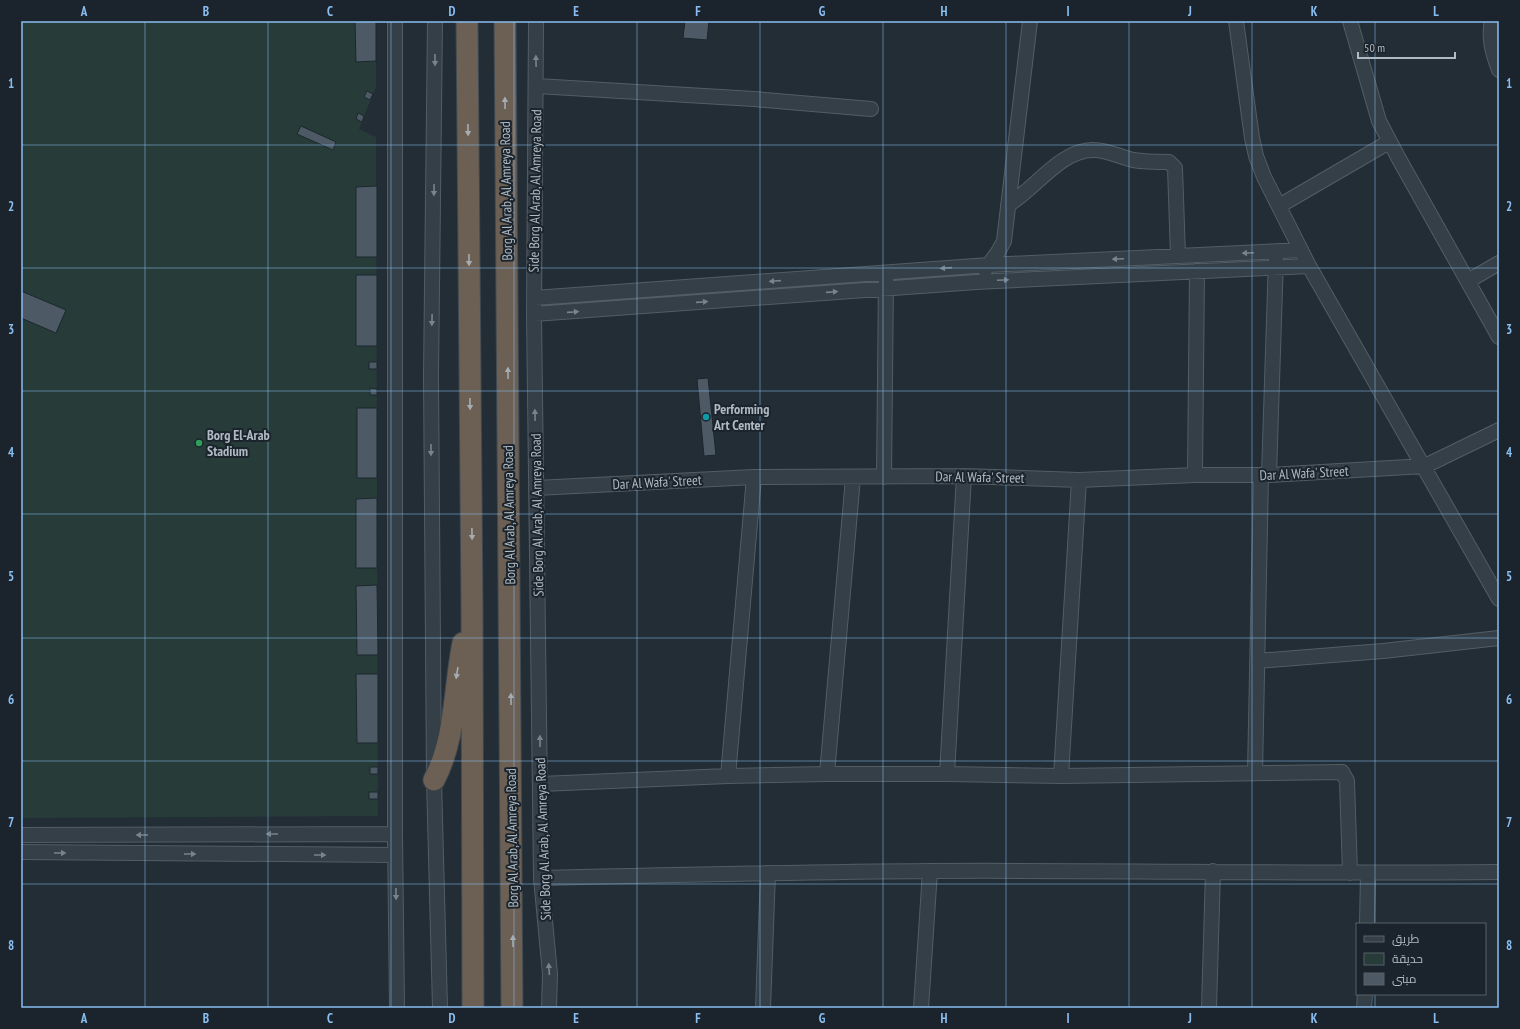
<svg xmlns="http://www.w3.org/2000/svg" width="1520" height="1029" font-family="'PT Sans Narrow',Cairo,sans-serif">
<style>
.green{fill:#273b39}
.building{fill:#4d5a65;stroke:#1d262e}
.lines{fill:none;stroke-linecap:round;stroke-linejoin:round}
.minor-casing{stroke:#535d65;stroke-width:16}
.highway-casing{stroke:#404a52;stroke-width:23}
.minor{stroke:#353f47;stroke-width:14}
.highway{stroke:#6c5f53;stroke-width:21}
.oneway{fill:#79838b}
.oneway2{fill:#a6acb2}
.grid{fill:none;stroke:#89bdef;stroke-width:1;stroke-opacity:0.55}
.culture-dot{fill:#0f9aa8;stroke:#1b242c;stroke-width:1.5}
.leisure-dot{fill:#2e9e5b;stroke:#1b242c;stroke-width:1.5}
.labels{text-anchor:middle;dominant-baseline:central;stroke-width:4;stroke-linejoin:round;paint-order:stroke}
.street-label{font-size:14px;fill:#b0bac3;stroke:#1b242c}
.poi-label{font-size:14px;font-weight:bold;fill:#b0bac3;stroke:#1b242c;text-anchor:start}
.neatline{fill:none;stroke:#89bdef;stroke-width:1.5}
.grid-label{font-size:13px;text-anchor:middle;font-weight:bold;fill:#89bdef}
</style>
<rect width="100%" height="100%" fill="#222d36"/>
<path class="green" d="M21 21H376V87L359 129 376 137 378 816 21 818Z"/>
<path class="building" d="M355 21H376V61L356 62Z
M685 21H709L707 40 683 38Z
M367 91 373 94 370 100 364 97Z
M358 113 364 116 362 122 356 119Z
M301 126 336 142 333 150 297 134Z
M377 186V257H356V187Z
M356 275H377V346H356Z
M21 291 66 310 56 333 21 318Z
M369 362H377V369H369Z
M708 378 716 455 704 456 697 379Z
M370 388 377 389V395H370Z
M357 408H377V478H357Z
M377 498V568H356V499Z
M377 585 378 655H357L356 586Z
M356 674H378V743H357Z
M370 767H378V774H370Z
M369 792H378V799H369Z"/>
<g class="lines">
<defs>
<path id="minor" d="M395 21V834L397 1008
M435 21 431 376 434 780 440 1008
M536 21 534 314 541 878 550 974 549 1008
M1236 21 1252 138 1256 156 1264 177 1309 266 1499 599
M1350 21 1379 121 1399 159 1499 337
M1492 21C1488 38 1493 54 1499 70
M537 86 754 99 871 109
M1008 205C1035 189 1061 149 1094 150 1107 150 1120 157 1133 160 1145 162 1157 162 1169 162L1175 168 1178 256
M1279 206 1389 142
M985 270 998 252 1004 241 1030 21
M1468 281 1499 263
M534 298 989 265 1301 250
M534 314 976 282 1309 266
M1195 475 1197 271
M1269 475 1276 258
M884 477 886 279
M536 488 754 477 964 476 1079 480 1195 475H1269L1425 466 1499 430
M1257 661 1383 651 1499 638
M1255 773 1261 475
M827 774 853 478
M947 774 964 476
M728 776 754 477
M1061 776 1079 480
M541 784 728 776 827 774H947L1061 776 1342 772 1347 781 1350 873
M21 835 395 834
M21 852 395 855
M541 878C671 875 801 872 931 871 1120 870 1310 874 1499 872
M1367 924 1368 873
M763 1008 768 873
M921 1008 930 871
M1209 1008 1213 871
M1364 1008 1365 994"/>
<path id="highway" d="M467 21 472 608 473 1008
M505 21 512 1008
M434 780C456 739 454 688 463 643"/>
</defs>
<use href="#minor" class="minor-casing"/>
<use href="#highway" class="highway-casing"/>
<use href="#minor" class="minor"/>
<use href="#highway" class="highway"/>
</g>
<defs><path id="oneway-solid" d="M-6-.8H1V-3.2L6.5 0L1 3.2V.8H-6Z"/></defs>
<g class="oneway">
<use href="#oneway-solid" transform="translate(435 60) rotate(90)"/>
<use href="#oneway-solid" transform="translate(536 61) rotate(-91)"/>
<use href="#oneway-solid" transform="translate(434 190) rotate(91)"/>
<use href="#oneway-solid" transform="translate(1248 253) rotate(177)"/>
<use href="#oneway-solid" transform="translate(1118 259) rotate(177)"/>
<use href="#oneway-solid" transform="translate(946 268) rotate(176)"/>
<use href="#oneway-solid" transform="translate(1003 280) rotate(-3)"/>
<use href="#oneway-solid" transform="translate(775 281) rotate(176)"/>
<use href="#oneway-solid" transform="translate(832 292) rotate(-4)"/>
<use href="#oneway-solid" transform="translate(702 302) rotate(-4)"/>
<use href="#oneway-solid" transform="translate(573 312) rotate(-4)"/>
<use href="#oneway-solid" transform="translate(432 320) rotate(91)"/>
<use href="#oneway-solid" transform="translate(535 415) rotate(-91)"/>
<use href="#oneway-solid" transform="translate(431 450) rotate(90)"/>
<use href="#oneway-solid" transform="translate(540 741) rotate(-91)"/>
<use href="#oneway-solid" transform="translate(272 834) rotate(180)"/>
<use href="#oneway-solid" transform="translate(142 835) rotate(180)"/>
<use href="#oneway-solid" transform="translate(60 853)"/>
<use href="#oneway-solid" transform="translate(190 854)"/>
<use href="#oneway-solid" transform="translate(320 855)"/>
<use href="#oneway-solid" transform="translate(396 894) rotate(89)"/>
<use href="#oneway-solid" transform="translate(549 969) rotate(-94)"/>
</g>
<g class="oneway2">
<use href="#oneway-solid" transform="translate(505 103) rotate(-91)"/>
<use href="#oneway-solid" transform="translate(468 130) rotate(89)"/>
<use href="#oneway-solid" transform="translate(469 260) rotate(89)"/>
<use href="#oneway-solid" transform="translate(508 373) rotate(-91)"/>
<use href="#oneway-solid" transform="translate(470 404) rotate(89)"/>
<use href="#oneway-solid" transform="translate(472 534) rotate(89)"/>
<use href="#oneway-solid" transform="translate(457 673) rotate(99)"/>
<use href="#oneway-solid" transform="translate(511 699) rotate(-91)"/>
<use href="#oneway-solid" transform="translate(513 941) rotate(-91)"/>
</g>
<path class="grid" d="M145 21V1008M268 21V1008M391 21V1008M514 21V1008M637 21V1008M760 21V1008M883 21V1008M1006 21V1008M1129 21V1008M1252 21V1008M1375 21V924M21 145H1499M21 268H1499M21 391H1499M21 514H1499M21 638H1499M21 761H1499M21 884H1499M1375 994V1008"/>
<circle class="culture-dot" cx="706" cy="417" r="4"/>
<circle class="leisure-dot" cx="199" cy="443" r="4"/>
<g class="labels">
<g class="street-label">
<text transform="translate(506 191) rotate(-91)">Borg Al Arab, Al Amreya Road</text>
<text transform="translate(535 191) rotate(-89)">Side Borg Al Arab, Al Amreya Road</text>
<text transform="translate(1304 473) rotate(-3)">Dar Al Wafa' Street</text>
<text transform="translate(980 477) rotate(1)">Dar Al Wafa' Street</text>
<text transform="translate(657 482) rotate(-3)">Dar Al Wafa' Street</text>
<text transform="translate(509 515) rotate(-91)">Borg Al Arab, Al Amreya Road</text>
<text transform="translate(537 515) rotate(-91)">Side Borg Al Arab, Al Amreya Road</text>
<text transform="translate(512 838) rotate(-91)">Borg Al Arab, Al Amreya Road</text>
<text transform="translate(543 839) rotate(-92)">Side Borg Al Arab, Al Amreya Road</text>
</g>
<g class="poi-label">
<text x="714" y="409">Performing<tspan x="714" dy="16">Art Center</tspan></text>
<text x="207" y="435">Borg El-Arab<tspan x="207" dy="16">Stadium</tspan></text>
</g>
</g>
<rect width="1520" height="1029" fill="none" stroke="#1b242c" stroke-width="44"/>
<rect x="1356" y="923" width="130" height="72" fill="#1b242c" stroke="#576068"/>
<rect x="1364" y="936" width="20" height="6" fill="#353f47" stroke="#576068"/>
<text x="1392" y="943" font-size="12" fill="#b0bac3">طريق</text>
<rect x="1364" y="953" width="20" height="12" fill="#273b39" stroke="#576068"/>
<text x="1392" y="963" font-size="12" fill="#b0bac3">حديقة</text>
<rect x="1364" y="973" width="20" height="12" fill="#4d5a65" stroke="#576068"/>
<text x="1392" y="983" font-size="12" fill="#b0bac3">مبنى</text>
<path d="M1358 52v6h97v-6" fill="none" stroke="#b0bac3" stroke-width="2"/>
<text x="1364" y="52" font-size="12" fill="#b0bac3" stroke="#1b242c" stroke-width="3" paint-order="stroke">50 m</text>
<rect x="22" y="22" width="1476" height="985" class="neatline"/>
<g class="grid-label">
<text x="84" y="16">A</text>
<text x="206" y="16">B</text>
<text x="330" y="16">C</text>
<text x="452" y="16">D</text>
<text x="576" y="16">E</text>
<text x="698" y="16">F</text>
<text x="822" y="16">G</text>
<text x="944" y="16">H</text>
<text x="1068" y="16">I</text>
<text x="1190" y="16">J</text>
<text x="1314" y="16">K</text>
<text x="1436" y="16">L</text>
<text x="11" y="88">1</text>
<text x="1509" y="88">1</text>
<text x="11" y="211">2</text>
<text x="1509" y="211">2</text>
<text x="11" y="334">3</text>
<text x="1509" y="334">3</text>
<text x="11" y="457">4</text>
<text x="1509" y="457">4</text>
<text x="11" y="581">5</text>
<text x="1509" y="581">5</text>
<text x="11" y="704">6</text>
<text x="1509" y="704">6</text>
<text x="11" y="827">7</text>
<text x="1509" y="827">7</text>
<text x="11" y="950">8</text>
<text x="1509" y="950">8</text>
<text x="84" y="1023">A</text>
<text x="206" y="1023">B</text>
<text x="330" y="1023">C</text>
<text x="452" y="1023">D</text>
<text x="576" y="1023">E</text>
<text x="698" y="1023">F</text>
<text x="822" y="1023">G</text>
<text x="944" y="1023">H</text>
<text x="1068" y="1023">I</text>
<text x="1190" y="1023">J</text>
<text x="1314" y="1023">K</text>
<text x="1436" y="1023">L</text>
</g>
</svg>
